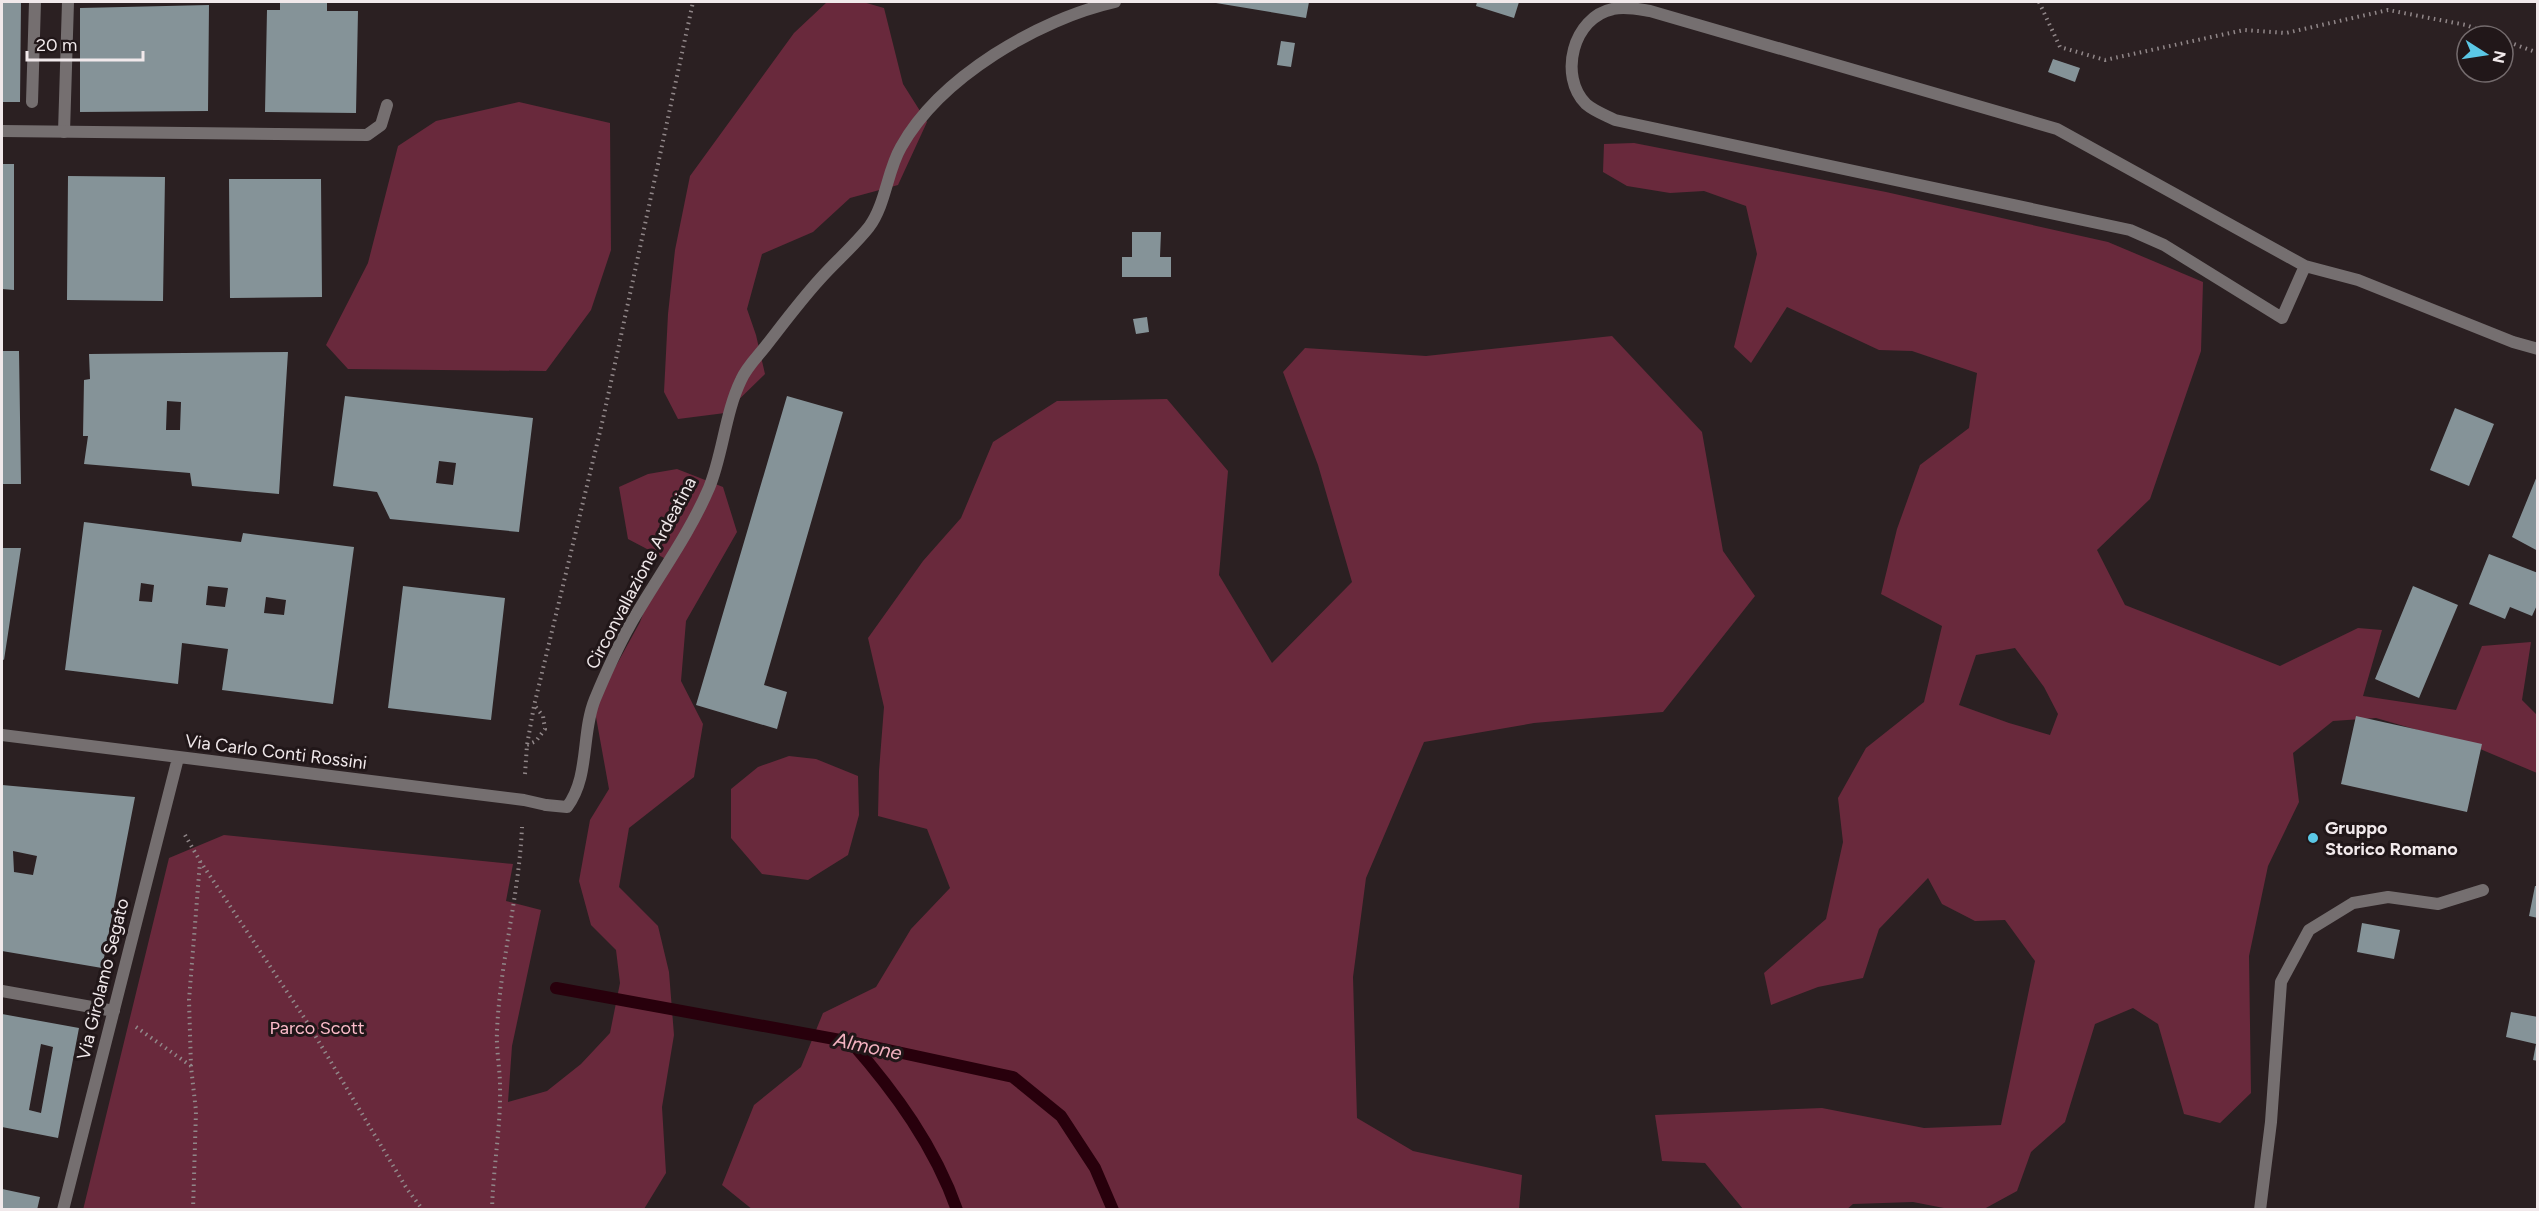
<svg xmlns="http://www.w3.org/2000/svg" width="2539" height="1211" font-family="Figtree,sans-serif">
<style>
.green{fill:#69293c;fill-rule:evenodd}
.lines{fill:none;stroke-linecap:round;stroke-linejoin:round}
.stream{stroke:#28000c;stroke-width:12}
.building{fill:#859398;fill-rule:evenodd}
.path{stroke:#918789;stroke-width:4;stroke-dasharray:1.5 4.5;stroke-linecap:butt}
.service{stroke:#756f70;stroke-width:12}
.minor{stroke:#756f70;stroke-width:12}
.poi-dot{fill:#5bc8e6;stroke:#211719;stroke-width:2}
.labels{text-anchor:middle;dominant-baseline:central;stroke-width:6;stroke-linejoin:round;paint-order:stroke}
.street-label{font-size:18px;fill:#f1e9eb;stroke:#211719}
.poi-label{font-size:18px;font-weight:bold;fill:#f1e9eb;stroke:#211719;text-anchor:start}
.park-label{font-size:18px;fill:#fdbcca;stroke:#211719}
.water-label{font-size:20px;font-style:italic;fill:#f2b2c0;stroke:#211719}
</style>
<rect width="100%" height="100%" fill="#2b2022"/>
<path class="green" d="M827 2H863L884 8 903 84 927 122 898 185 850 198 813 232 762 254 747 309 756 335 765 374 725 413 678 419 664 392 668 314 675 250 690 176 794 33Z
M519 102 610 123 611 250 591 310 546 371 348 369 326 345 368 263 398 146 436 121Z
M1634 143 1886 192 2108 242 2203 282 2201 351 2150 499 2097 550 2125 605 2280 666 2358 628 2382 630 2363 696 2456 710 2482 646 2531 642 2522 700 2537 715V773L2473 746 2376 718 2333 721 2293 753 2299 802 2268 866 2249 956 2251 1093 2220 1123 2184 1114 2158 1024 2133 1008 2095 1024 2065 1122 2031 1152 2017 1191 1984 1209H1949L1913 1202 1853 1204 1846 1210 1743 1209 1705 1163 1662 1161 1655 1115 1822 1108 1924 1128 2001 1125 2035 961 2005 920 1975 921 1942 904 1928 878 1879 929 1863 978 1818 987 1771 1005 1764 973 1826 919 1843 842 1838 798 1866 748 1924 702 1942 626 1881 594 1897 529 1920 465 1969 428 1977 373 1912 351 1879 350 1787 307 1751 363 1734 347 1757 254 1746 206 1704 191 1670 193 1627 186 1603 172 1604 144ZM2015 648 2044 687 2058 714 2050 735 2009 723 1959 705 1976 655Z
M1612 336 1702 432 1723 551 1755 596 1663 712 1534 723 1424 742 1366 878 1353 977 1357 1118 1413 1151 1522 1175 1519 1209 753 1210 722 1185 754 1105 801 1067 823 1013 876 987 911 929 950 888 927 829 878 816 879 771 884 707 868 638 923 561 961 518 993 442 1057 401 1167 399 1228 471 1219 575 1272 663 1352 582 1318 465 1283 372 1305 348 1426 356Z
M677 469 723 487 737 532 686 621 681 681 703 724 694 777 629 828 619 887 658 926 669 972 674 1035 662 1107 666 1173 644 1209 83 1210 169 858 224 835 513 864 506 901 541 910 512 1046 508 1102 547 1091 581 1064 610 1033 620 983 616 950 591 925 579 881 590 820 609 789 594 706 640 622 664 558 628 539 619 487 648 474Z
M789 756 816 759 858 776 859 815 848 855 808 880 762 874 731 838V789L758 767Z"/>
<g class="lines">
<path class="stream" d="M556 988 851 1042 1013 1077 1061 1116 1095 1168 1113 1210
M851 1042C895 1092 935 1147 957 1210"/>
</g>
<path class="building" d="M2 2H21L20 102H2Z
M280 2H327V11H358L356 113 265 112 267 10H280Z
M1216 2H1309L1306 18 1216 3Z
M1477 2H1519L1514 18 1476 6Z
M209 5 208 111 80 112V8Z
M1281 41 1295 43 1291 67 1277 65Z
M2053 59 2080 68 2075 82 2048 72Z
M2 164H14V290L2 289Z
M68 176 165 177 163 301 67 300Z
M229 179H321L322 297 230 298Z
M1132 232H1161L1160 257H1171V277H1122V257H1132Z
M1147 317 1149 332 1136 334 1133 319Z
M2 351H19L21 484H2Z
M288 352 279 494 192 486 190 473 84 464 88 436H83L84 380 90 379 89 354ZM167 401 181 402 180 430H166Z
M345 396 533 418 519 532 390 519 377 492 333 486ZM439 461 456 463 453 485 436 483Z
M787 396 843 412 764 685 787 692 777 729 696 705Z
M2455 408 2494 424 2469 486 2430 470Z
M2537 476H2538V551L2512 537Z
M84 522 241 542 243 533 354 547 333 704 222 690 228 649 182 643 178 684 65 670ZM141 583 154 585 152 602 139 601ZM208 586 228 588 225 607 206 605ZM266 597 286 600 284 615 264 613Z
M2 548H21L4 660 2 659Z
M2489 554 2538 573V603L2532 616 2510 607 2505 619 2469 604Z
M403 586 505 598 491 720 388 708Z
M2413 586 2458 605 2419 698 2375 679Z
M2356 716 2482 744 2467 812 2341 784Z
M2 785 135 797 102 968 2 951ZM13 851 37 856 33 875 14 872Z
M2535 886H2538V918L2529 916Z
M2362 923 2400 930 2394 959 2357 952Z
M2511 1012 2538 1017V1061L2533 1060 2536 1044 2506 1037Z
M2 1014 79 1028 58 1138 2 1127ZM41 1044 53 1047 41 1113 29 1110Z
M2 1189 40 1197 37 1210H2Z"/>
<g class="lines">
<path class="path" d="M2039 2 2060 47 2105 60 2244 30 2286 33 2388 10 2466 25 2494 36
M2503 40 2538 53
M527 745 536 741 545 729 543 716 535 706
M525 774 527 745 534 706 603 419 693 2
M185 835 200 861 307 1022 407 1189 423 1210
M136 1027 191 1066
M193 1210 196 1111 191 1067 189 1000 200 862
M492 1210C493 1168 501 1127 500 1086 500 1068 496 1049 497 1031 500 962 519 896 522 827"/>
<path class="service" d="M32 102 35 2
M64 132 68 2
M2305 266 2282 318 2164 245 2130 230 1615 120C1605 115 1594 111 1586 104 1558 76 1573 17 1613 9 1625 6 1638 9 1650 11L2057 129 2305 266 2358 280 2513 342 2538 349
M546 805 567 807C590 777 581 733 595 699 605 675 617 648 630 625 656 579 688 537 709 488 723 454 725 413 741 380 746 368 757 357 765 347 783 324 800 301 820 279 835 262 854 246 869 227 886 204 887 171 901 147 940 77 1039 19 1115 2
M2260 1210 2271 1122 2281 982 2309 930 2353 903 2388 897 2438 904 2483 890"/>
<path class="minor" d="M2 131 367 135 381 125 387 105
M2 735 524 800 546 805
M2 991 114 1011
M63 1210 178 758"/>
</g>
<circle class="poi-dot" cx="2313" cy="838" r="6"/>
<g class="labels">
<g class="street-label">
<text transform="translate(641 573) rotate(-62)">Circonvallazione Ardeatina</text>
<text transform="translate(276 752) rotate(7)">Via Carlo Conti Rossini</text>
<text transform="translate(103 979) rotate(-76)">Via Girolamo Segato</text>
</g>
<g class="poi-label">
<text x="2325" y="828">Gruppo<tspan x="2325" dy="21">Storico Romano</tspan></text>
</g>
<g class="park-label">
<text x="317" y="1028">Parco Scott</text>
</g>
<g class="water-label">
<text transform="translate(868 1046) rotate(12)">Almone</text>
</g>
</g>
<rect width="2539" height="1211" fill="none" stroke="#f1e9eb" stroke-width="6"/>
<g transform="translate(2485 54) rotate(102)"><circle r="28" fill="#211719" stroke="#746b6d" stroke-width="1.5"/>
<path d="M0-4.5L10 22L0 15L-10 22Z" fill="#5bc8e6"/>
<text y="-9" font-size="16" font-weight="bold" text-anchor="middle" fill="#f1e9eb">N</text>
</g>
<path d="M27 51v9h116v-9" fill="none" stroke="#f1e9eb" stroke-width="3"/>
<text x="36" y="51" font-size="18" fill="#f1e9eb" stroke="#211719" stroke-width="4.5" paint-order="stroke">20 m</text>
</svg>
